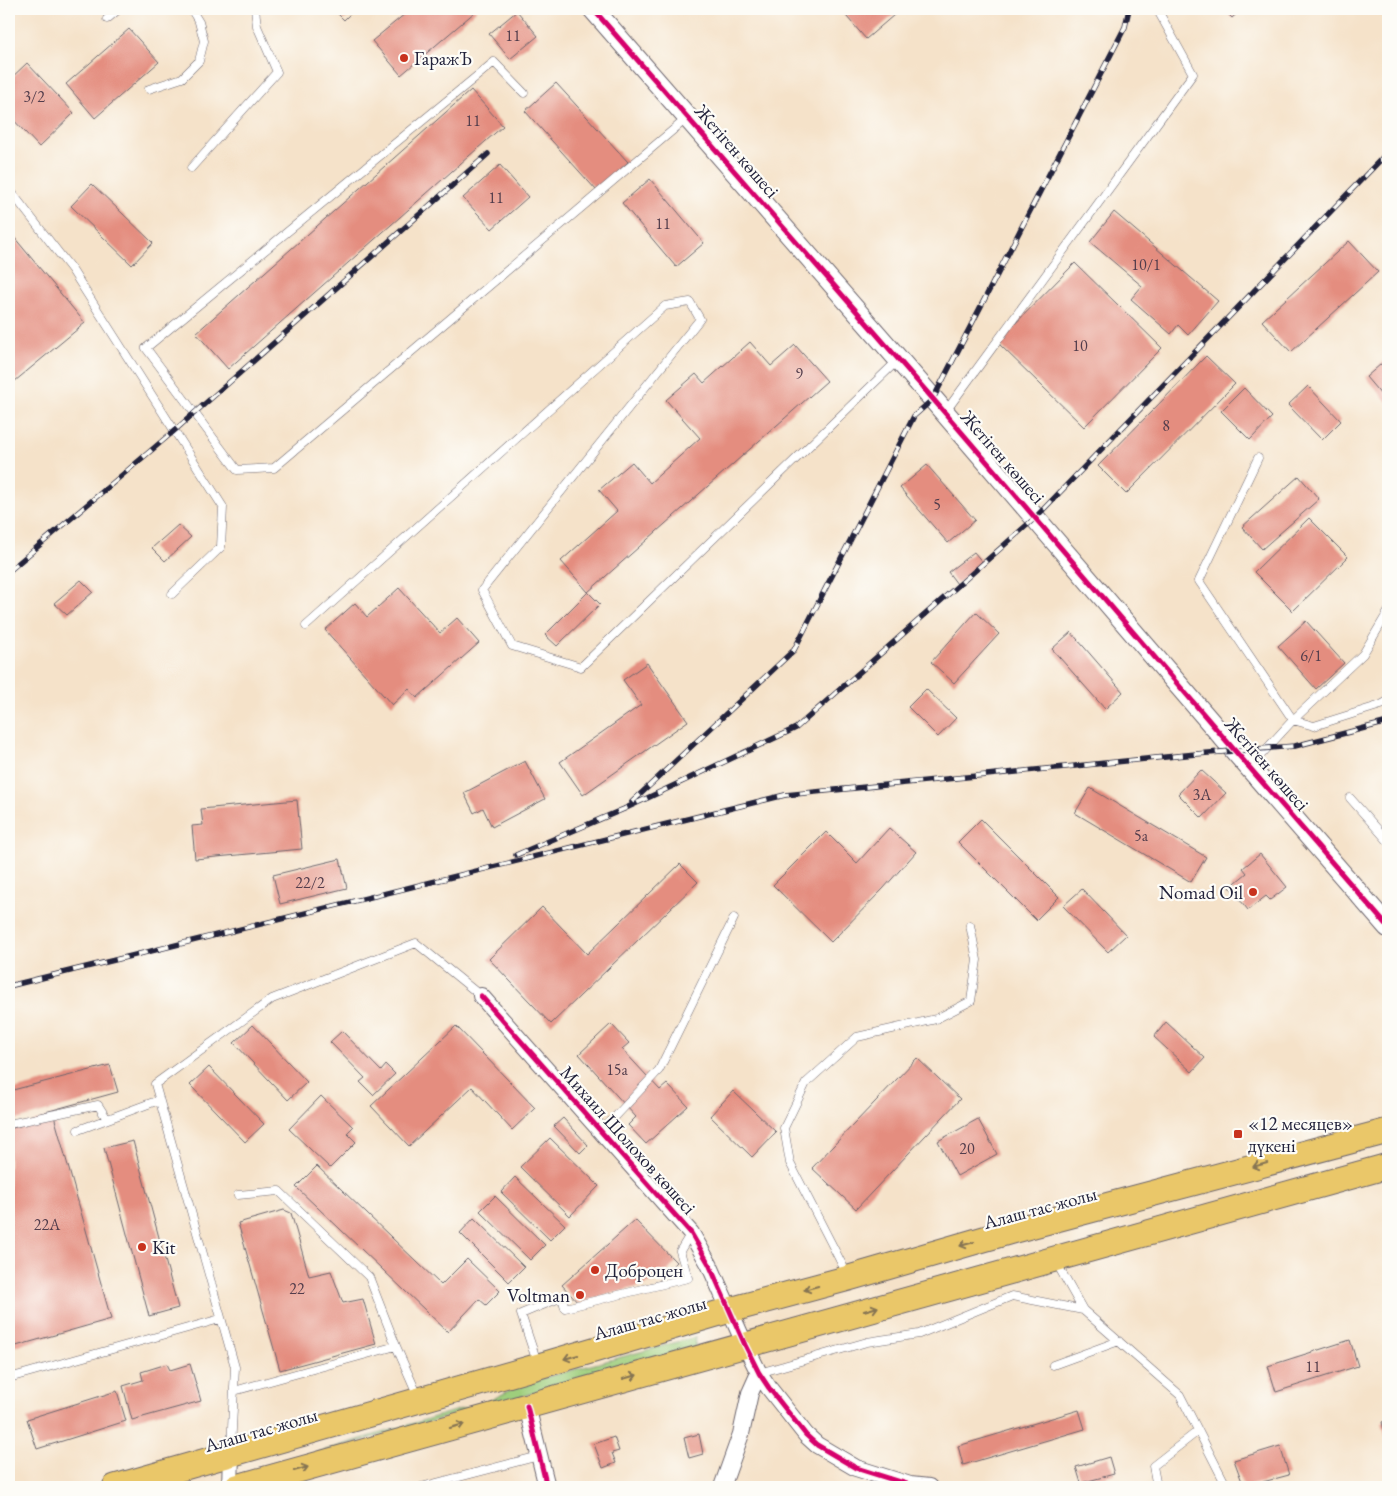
<svg xmlns="http://www.w3.org/2000/svg" width="1397" height="1496" font-family="'EB Garamond',serif">
<style>
.green{fill:#9ece7c;stroke:#60785c}
.building{fill:#e48d7f}
.lines{fill:none;stroke-linecap:round;stroke-linejoin:round}
.service-casing{stroke:#6c656d;stroke-width:9}
.minor-casing{stroke:#6c656d;stroke-width:18}
.tertiary-casing{stroke:#6c656d;stroke-width:22}
.primary-casing{stroke:#6c656d;stroke-width:27}
.service{stroke:#fff;stroke-width:8}
.minor{stroke:#fff;stroke-width:16}
.tertiary{stroke:#fff;stroke-width:20}
.primary{stroke:#eac769;stroke-width:25}
.rail-casing{stroke:#22223b;stroke-width:5.5}
.rail{stroke:#fdfcf7;stroke-width:4;stroke-dasharray:11;stroke-linecap:butt}
.cycleway-casing{stroke:#fdfcf7;stroke-width:8}
.cycleway{stroke:#d6006c;stroke-width:5}
.oneway{stroke:#867452}
.poi-dot{fill:#c8321e;stroke:#fdfcf7;stroke-width:2}
.labels{text-anchor:middle;dominant-baseline:central;stroke-width:4.5;stroke-linejoin:round;paint-order:stroke}
.number-label{font-size:16px;fill:#523d4c}
.poi-label{font-size:19px;fill:#22223b;stroke:#fdfcf7;text-anchor:start}
.street-label{font-size:19px;fill:#22223b;stroke:#fdfcf7}
</style>
<rect width="100%" height="100%" fill="#fdfcf7"/>
<filter id="ink" filterUnits="userSpaceOnUse"><feTurbulence type="fractalNoise" baseFrequency=".02" numOctaves="2"/><feDisplacementMap in="SourceGraphic" scale="10" xChannelSelector="R" yChannelSelector="G"/><feConvolveMatrix kernelMatrix="1 2 1 2 8 2 1 2 1" color-interpolation-filters="sRGB"/></filter>
<filter id="wash" filterUnits="userSpaceOnUse"><feTurbulence type="fractalNoise" baseFrequency=".0096" numOctaves="4" result="noise"/><feDisplacementMap in="SourceGraphic" scale="20" xChannelSelector="R" yChannelSelector="G"/><feGaussianBlur stdDeviation="1.12" result="paint"/><feColorMatrix in="noise" values="0 0 0 0 0 0 0 0 0 0 0 0 0 0 0 0 0 1.4 0 .05"/><feComposite in="paint" operator="in"/></filter>
<g filter="url(#wash)">
<rect width="100%" height="100%" fill="#f5e2c9"/>
<path class="green" d="M696 1337 695 1348 275 1465 491 1400 524 1383Z"/>
<g id="blocks">
<path class="building" d="M333 9H355L344 20Z
M411 9H475L476 11 401 75 372 41Z
M840 9H901L866 39Z
M1223 9H1242L1232 18Z
M517 11 538 36 510 59 489 34Z
M129 29 159 62 95 118 66 84Z
M27 63 74 113 39 147 9 115V80Z
M556 83 628 162 597 191 525 111Z
M471 90 503 126 228 369 196 333Z
M500 165 528 197 492 229 463 198Z
M650 179 704 243 676 267 622 203Z
M92 184 153 243 132 265 71 206Z
M1114 212 1218 301 1188 335 1178 325 1171 334 1131 299 1142 286 1090 242Z
M9 231 85 323 9 386Z
M1349 241 1378 272 1291 352 1262 321Z
M1075 263 1162 348 1084 427 997 342Z
M750 342 771 366 795 345 827 381 588 592 561 561 617 511 599 490 632 462 650 483 700 438 666 400 696 374 704 383Z
M1206 356 1235 384 1126 494 1098 466Z
M1388 358V403L1366 377Z
M1308 386 1341 421 1322 440 1288 405Z
M1244 388 1272 417 1250 440 1221 411Z
M927 465 975 520 948 543 900 488Z
M1299 476 1319 499 1262 549 1242 527Z
M1309 518 1348 557 1293 611 1254 572Z
M178 525 191 537 165 561 152 548Z
M974 552 983 563 957 584 948 572Z
M81 580 93 592 67 615 54 603Z
M399 588 440 633 457 618 479 643 417 698 409 689 392 705 325 630 355 603 367 617Z
M588 592 600 604 557 646 545 635Z
M976 612 999 634 954 683 931 662Z
M1306 621 1344 663 1316 689 1278 646Z
M1071 632 1123 692 1105 709 1052 649Z
M647 663 688 721 583 795 560 762 641 705 623 680Z
M926 689 956 718 938 737 908 707Z
M525 761 545 799 492 827 483 808 474 813 464 793Z
M1201 770 1226 793 1202 818 1178 794Z
M1090 788 1206 857 1191 882 1075 813Z
M297 800 302 849 195 859 192 826 203 825 201 809Z
M981 819 1059 897 1036 920 958 842Z
M889 828 916 852 883 889 831 942 773 885 826 832 857 863Z
M1260 854 1287 887 1270 900 1266 896 1248 910 1230 887 1247 873 1243 868Z
M340 859 347 888 280 904 273 875Z
M680 864 698 882 551 1024 489 959 542 907 587 954Z
M1082 889 1126 935 1108 952 1063 906Z
M1166 1022 1205 1058 1192 1072 1154 1037Z
M611 1024 629 1043 622 1049 660 1090 667 1084 688 1106 646 1144 628 1125 636 1117 579 1054Z
M253 1025 307 1082 288 1100 234 1043Z
M456 1026 535 1108 512 1130 472 1087 409 1146 371 1106Z
M342 1031 381 1071 386 1065 395 1074 373 1095 360 1082 365 1078 330 1042Z
M917 1058 960 1099 856 1209 812 1168Z
M110 1065 118 1092 9 1122V1091Z
M209 1067 264 1124 245 1142 190 1085Z
M733 1091 776 1132 752 1157 710 1116Z
M321 1096 353 1127 347 1133 356 1142 330 1168 289 1129Z
M54 1116 111 1319 9 1348V1129Z
M563 1118 588 1145 580 1153 554 1126Z
M978 1119 997 1154 957 1176 938 1141Z
M550 1138 599 1186 570 1216 520 1167Z
M133 1141 178 1308 149 1316 104 1148Z
M317 1166 441 1285 467 1259 500 1291 486 1305 479 1299 448 1332 296 1187Z
M515 1177 565 1225 550 1240 501 1192Z
M495 1196 545 1245 530 1260 480 1211Z
M284 1210 291 1213 309 1276 331 1271 343 1303 363 1299 376 1344 280 1370 238 1223Z
M474 1218 524 1267 509 1282 460 1233Z
M635 1220 676 1262 659 1281 578 1303 562 1285Z
M1350 1340 1358 1366 1276 1392 1268 1366Z
M167 1364 170 1370 190 1364 201 1401 132 1420 123 1386 143 1380 141 1372Z
M117 1391 126 1421 37 1449 27 1419Z
M1079 1410 1085 1429 963 1465 958 1446Z
M1388 1420V1445L1382 1422Z
M699 1434 703 1454 689 1458 684 1438Z
M614 1437 619 1451 612 1453 616 1463 603 1468 594 1444Z
M1280 1446 1289 1475 1244 1487 1234 1460Z
M1109 1457 1114 1474 1081 1483 1076 1467Z"/>
</g>
</g>
<g filter="url(#ink)">
<use href="#blocks" fill-opacity="0" stroke="#6c656d" stroke-width="1"/>
<g class="lines">
<defs>
<path id="service" d="M107 19 119 9
M149 89 182 78 199 61 204 41 199 22 191 9
M524 93 494 62 146 348 237 470 274 468 686 119
M191 168 277 72 257 26 255 9
M9 189 72 270 223 507 221 547 172 594
M946 411 1193 74 1157 9
M1388 612 1363 654 1293 720 1314 726 1381 705 1388 701
M306 626 665 306 690 302 700 319 482 590 512 646 581 667 897 361
M1250 767 1293 720 1199 581 1258 458
M1350 798 1388 841
M9 1124 98 1105 107 1119
M78 1130 159 1100
M600 1133 659 1070 734 918
M1056 1262 1083 1310 1180 1395 1227 1487
M847 1274 790 1163 784 1128 806 1083 857 1037 936 1019 971 1001 977 960 970 925
M396 1346 418 1396
M537 1362 521 1314 562 1297 565 1308 688 1278 680 1251 691 1233
M1053 1365 1119 1341
M759 1373 867 1342 919 1334 1012 1296 1083 1310
M9 1378 220 1319
M234 1391 396 1346 369 1277 279 1191 238 1195
M231 1449 235 1367 155 1084 272 999 416 943 481 996
M421 1487 539 1456
M1157 1487 1153 1466 1198 1431"/>
<path id="minor" d="M481 996 691 1233 709 1264 745 1345 759 1373 769 1388 806 1435 817 1445 856 1468 910 1485 929 1487
M527 1406 547 1487
M230 1487 231 1454
M722 1487 741 1434 750 1393 759 1373"/>
<path id="tertiary" d="M593 9 933 399 1236 752 1388 927"/>
<path id="primary" d="M115 1487 539 1366 730 1310 849 1278 1015 1230 1388 1131
M237 1487 1388 1166"/>
</defs>
<use href="#service" class="service-casing"/>
<use href="#minor" class="minor-casing"/>
<use href="#tertiary" class="tertiary-casing"/>
<use href="#primary" class="primary-casing"/>
<use href="#service" class="service"/>
<use href="#minor" class="minor"/>
<use href="#tertiary" class="tertiary"/>
<use href="#primary" class="primary"/>
<defs>
<path id="rail" d="M9 571 174 431 488 154
M632 802 794 650 914 416 933 399 1125 27 1129 9
M516 855 624 809 796 728 1035 518 1388 152
M9 986 785 795 1196 754 1295 746 1388 722"/>
</defs>
<use href="#rail" class="rail-casing"/>
<use href="#rail" class="rail"/>
<defs>
<path id="cycleway" d="M593 9 933 399 1236 752 1388 927
M481 996 691 1233 709 1264 745 1345 759 1373 769 1388 806 1435 817 1445 856 1468 910 1485 929 1487
M527 1406 547 1487"/>
</defs>
<use href="#cycleway" class="cycleway-casing"/>
<use href="#cycleway" class="cycleway"/>
</g>
<defs><path id="oneway-shaft" d="M-6 0H5M1.5-3L5.5 0L1.5 3" fill="none" stroke-width="1.6" stroke-linecap="round" stroke-linejoin="round" transform="scale(1.25)"/></defs>
<g class="oneway">
<use href="#oneway-shaft" transform="translate(1260 1165) rotate(165)"/>
<use href="#oneway-shaft" transform="translate(967 1244) rotate(164)"/>
<use href="#oneway-shaft" transform="translate(811 1288) rotate(165)"/>
<use href="#oneway-shaft" transform="translate(871 1309) rotate(-16)"/>
<use href="#oneway-shaft" transform="translate(571 1357) rotate(164)"/>
<use href="#oneway-shaft" transform="translate(630 1377) rotate(-16)"/>
<use href="#oneway-shaft" transform="translate(457 1426) rotate(-16)"/>
<use href="#oneway-shaft" transform="translate(301 1469) rotate(-16)"/>
</g>
</g>
<g class="poi-dot">
<circle cx="404" cy="58" r="5"/>
<circle cx="1253" cy="892" r="5"/>
<rect x="1233" y="1129" width="10" height="10" rx="2.5"/>
<circle cx="142" cy="1247" r="5"/>
<circle cx="595" cy="1270" r="5"/>
<circle cx="580" cy="1295" r="5"/>
</g>
<g class="labels">
<g class="number-label">
<text x="513" y="35">11</text>
<text x="34" y="96">3/2</text>
<text x="473" y="120">11</text>
<text x="496" y="197">11</text>
<text x="663" y="223">11</text>
<text x="1146" y="264">10/1</text>
<text x="1080" y="345">10</text>
<text x="799" y="373">9</text>
<text x="1166" y="425">8</text>
<text x="937" y="504">5</text>
<text x="1311" y="655">6/1</text>
<text x="1202" y="794">3А</text>
<text x="1141" y="835">5а</text>
<text x="310" y="882">22/2</text>
<text x="617" y="1069">15а</text>
<text x="967" y="1148">20</text>
<text x="47" y="1224">22А</text>
<text x="297" y="1288">22</text>
<text x="1313" y="1366">11</text>
</g>
<g class="poi-label">
<text x="414" y="58">ГаражЪ</text>
<text x="1243" y="892" text-anchor="end">Nomad Oil</text>
<text x="1248" y="1123">«12 месяцев»<tspan x="1248" dy="22">дүкені</tspan></text>
<text x="152" y="1247">Kit</text>
<text x="605" y="1270">Доброцен</text>
<text x="570" y="1295" text-anchor="end">Voltman</text>
</g>
<g class="street-label">
<text transform="translate(737 151) rotate(49)">Жетіген көшесі</text>
<text transform="translate(1003 457) rotate(49)">Жетіген көшесі</text>
<text transform="translate(1267 764) rotate(49)">Жетіген көшесі</text>
<text transform="translate(628 1140) rotate(48)">Михаил Шолохов көшесі</text>
<text transform="translate(1040 1208) rotate(-15)">Алаш тас жолы</text>
<text transform="translate(650 1318) rotate(-16)">Алаш тас жолы</text>
<text transform="translate(261 1430) rotate(-16)">Алаш тас жолы</text>
</g>
</g>
<rect width="1397" height="1496" fill="none" stroke="#fdfcf7" stroke-width="30"/>
</svg>
